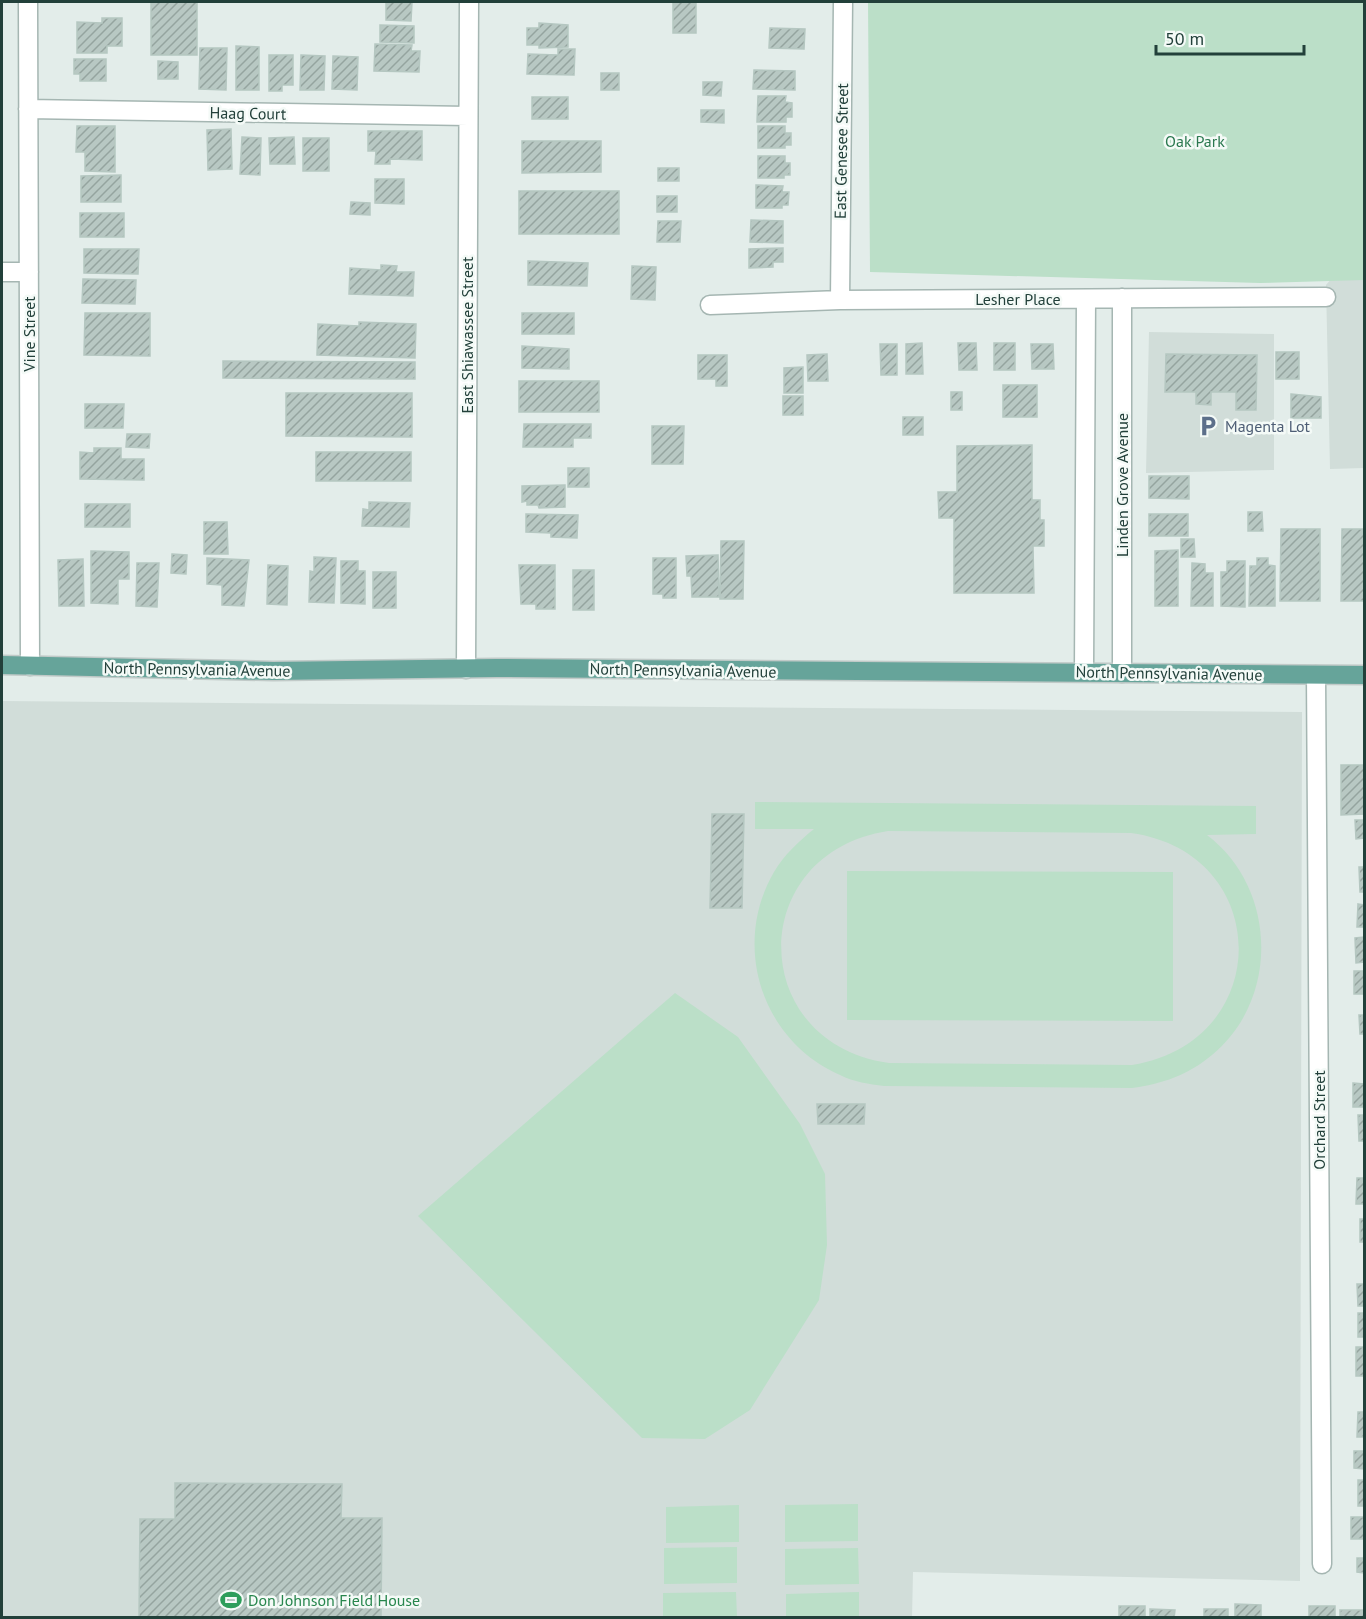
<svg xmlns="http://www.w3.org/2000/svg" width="1366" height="1619" font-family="'PT Sans',sans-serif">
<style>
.built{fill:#d1ddd9}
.park{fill:#bbdfc8;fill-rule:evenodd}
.building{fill:url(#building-hatch);stroke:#b5c7c1;stroke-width:1.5}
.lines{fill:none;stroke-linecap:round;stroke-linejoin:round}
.minor-casing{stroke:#a5b6b2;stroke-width:21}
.major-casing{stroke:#c1cac8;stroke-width:21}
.minor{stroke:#fff;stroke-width:18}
.major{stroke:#66a49a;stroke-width:18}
.labels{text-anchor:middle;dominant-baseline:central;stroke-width:5;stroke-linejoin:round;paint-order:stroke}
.street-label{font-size:16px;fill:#22403a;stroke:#f4faf7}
.park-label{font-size:16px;fill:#2a784f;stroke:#f4faf7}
.service-label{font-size:16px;fill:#4e5e75;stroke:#f4faf7;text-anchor:start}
.leisure-label{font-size:16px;fill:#27864d;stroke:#f4faf7;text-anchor:start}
</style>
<defs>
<pattern id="building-hatch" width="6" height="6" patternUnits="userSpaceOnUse" patternTransform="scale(1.5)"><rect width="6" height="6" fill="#b8c8c3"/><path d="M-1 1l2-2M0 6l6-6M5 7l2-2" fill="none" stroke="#95a49f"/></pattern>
</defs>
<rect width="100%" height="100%" fill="#e3edea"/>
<path class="built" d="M1364 261V468L1330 469 1326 285 1337 272Z
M1149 332 1274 334V470L1146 473Z
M2 701 1302 712 1300 1581 913 1572 912 1618H2Z"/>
<path class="park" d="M868 2H1364V280L1260 283 870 272Z
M755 802 1256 806V834L1207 835C1277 888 1280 999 1212 1055 1188 1075 1162 1084 1132 1088L884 1086C869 1084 854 1082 840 1075 762 1041 731 946 774 872 784 855 799 841 814 829H755ZM888 831 1131 833C1274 853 1275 1042 1132 1065L889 1063C746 1043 745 853 888 831Z
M847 871 1173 872V1021L847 1020Z
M675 993 738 1037 800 1124 825 1174 827 1245 819 1300 750 1410 705 1439 642 1438 418 1216Z
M858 1504V1541L785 1542V1505Z
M739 1505V1542L666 1543V1507Z
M737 1547V1583L664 1584V1548Z
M858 1548 859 1584 785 1585V1549Z
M736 1592 737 1617H663V1593Z
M859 1592V1617H786V1594Z"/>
<path class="building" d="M151 2H197V55H151Z
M386 2H412L411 21 386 20Z
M673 2H696V33H673Z
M102 18H122V46H107V53H77V22L102 23Z
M539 23 568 25V47L539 48V45H527V28H539Z
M380 25 414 26V43L380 42Z
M770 28 805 29 804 49 769 48Z
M375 44 412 45 411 51H420L419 72 374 71Z
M236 46 259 47V90H236Z
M200 48H227L226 90 199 89Z
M558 49H575L574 75 527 74 528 54 558 55Z
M269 55H293V85H282V91H269Z
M301 55 325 56 324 90H300Z
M333 56 358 57 357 90 332 89Z
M74 59H106V81H80V74H74Z
M158 61 178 62V79H158Z
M754 70 795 71V90L753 89Z
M601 73H619V90H601Z
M703 82H722L721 96 703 95Z
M758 96H786L785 102 792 103V117H786V122H757Z
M532 97H568V119H532Z
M701 110H724V123L701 122Z
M77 126H115V172L85 171V152H76Z
M758 126H785V133H791V145H785V148H758Z
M231 129 232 169 208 170 207 130Z
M368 131H422V160L390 159V164H375L376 151H368Z
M242 137 261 138 260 175 240 174Z
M294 137 295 164H270L269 138Z
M303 138H329V171H303Z
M522 141H601V172L522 173Z
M758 156H785V163H790V175H784V178H758Z
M658 168H679V181H658Z
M121 175V202H81V176Z
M375 179H404V204L375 203Z
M756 185 783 186 782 192H789L788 205H782V208H756Z
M519 191H619V234H519Z
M657 196H677V212H657Z
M351 202 370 203V215L350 214Z
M80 213H124V237H80Z
M751 220 783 221V243L750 242Z
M658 221H681L680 242H657Z
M783 248V262H773V267L749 268V249Z
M84 249H139L138 274 84 273Z
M528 261 588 263 587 286 528 285Z
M381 265 397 266 396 272H414L413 296 349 294 350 268 381 270Z
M632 266 656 267 655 300 631 299Z
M83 279 136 280 135 304 82 303Z
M85 313H150V356L84 355Z
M522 313H574V334H522Z
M359 322 416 324 415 358 317 355 318 324 359 326Z
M922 343 923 374H906V344Z
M958 343H976L977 370H959Z
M994 343H1015V370H994Z
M880 344H897V375H881Z
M1031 344H1053L1054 369H1032Z
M522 346 569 349V369L522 368Z
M1276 352H1299V379H1276Z
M827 354 828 381H808L807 355Z
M1166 354 1257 355 1256 410H1236V392H1211V405L1196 404V392H1165Z
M698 355H727V386H716V379H698Z
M223 361 415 362V379L223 378Z
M803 367V393H784V368Z
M519 381H599V412H519Z
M1003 385H1037V417H1003Z
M951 392H962V410H951Z
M286 393H412V437L286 436Z
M1291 394 1321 397V418H1291Z
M783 396H803V415H783Z
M85 404H124L123 428H85Z
M903 417H923V435H903Z
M524 424H591V438H573V447H523Z
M652 426H684L683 464H652Z
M127 434H150L149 448 126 447Z
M1032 445V500H1040V520H1044V546H1033L1034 593H954V518H939L938 492H957V446Z
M94 448H121V459H144V480L80 479V452L94 453Z
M316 452H411V481H316Z
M568 468H589V487H568Z
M1149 476H1189V499L1149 498Z
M565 485V507L539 508 538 505H527V501L522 502V486Z
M369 502 410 503 409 527 362 526 363 509 369 510Z
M85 504H130V527H85Z
M1248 512H1262L1263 531H1248Z
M526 514 578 515 577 538 551 537V533L526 532Z
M1149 514H1188V536H1149Z
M204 522H227L228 554H204Z
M1281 529H1320V601H1280Z
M1342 529H1364V601H1341Z
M1181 539H1194L1195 557H1181Z
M721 541H744L743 599H720Z
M1178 550V606H1155V551Z
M91 551 129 552V579H118V604L91 603Z
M172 554 187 555 186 574 171 573Z
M718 555 719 597H692L691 576H687L686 556Z
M314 557 336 558 334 603 309 602 310 571 314 572Z
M207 558 249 560 244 606 222 605V585L207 584Z
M653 558H676V598H663V594H653Z
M1257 558H1268V565L1275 566V606H1249L1250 566H1257Z
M83 559 84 606H59L58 560Z
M341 561H358V571H365V604L341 603Z
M1227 561H1245V607L1221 606V572H1227Z
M137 563H159L157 607 136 606Z
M1192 563 1205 564V573H1213V606H1191Z
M268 565 288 566 287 605 267 604Z
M519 565H555V609H536V604H521Z
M573 570H594V610H573Z
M373 572H396V608H373Z
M1341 765H1364V814L1341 815Z
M712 814H744L742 908H710Z
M1355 820H1364V838L1356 839Z
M1359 867H1364V892H1360Z
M1358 904 1364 905V927H1357Z
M1364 937V962L1356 963 1355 938Z
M1354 971H1364V994H1354Z
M1359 1015H1364V1034H1360Z
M1353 1083 1364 1084V1107H1353Z
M817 1104H865L864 1124H818Z
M1358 1115H1364V1141H1359Z
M1357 1178H1364V1204H1356Z
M1360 1219H1364V1242H1360Z
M1357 1284H1364V1306H1358Z
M1358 1313H1364V1337H1358Z
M1356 1347H1364V1376H1356Z
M1358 1412H1364V1437H1357Z
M1354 1451H1364V1469L1354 1468Z
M1358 1480H1364V1506H1358Z
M175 1483 342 1484 341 1518H382L381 1618H139L140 1519H175Z
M1351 1517H1364V1539H1351Z
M1357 1558H1364V1573L1357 1572Z
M1235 1604 1261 1605V1618H1235Z
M1119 1606H1145V1618H1119Z
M1309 1606H1335V1618H1309Z
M1150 1609 1175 1610 1174 1618H1150Z
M1204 1609H1228V1618H1204Z
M1340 1610H1364V1618H1340Z"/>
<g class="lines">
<defs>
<path id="minor" d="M28 2 30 666
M28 109 468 116
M2 272H29
M1122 298V673
M840 300 843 2
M710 305 840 300 1326 297
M466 669 469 2
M1084 672 1086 299
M1316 675 1322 1564"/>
<path id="major" d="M2 665 273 671 496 668 1364 675"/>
</defs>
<use href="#minor" class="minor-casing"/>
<use href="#major" class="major-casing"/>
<use href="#minor" class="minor"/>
<use href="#major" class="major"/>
</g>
<defs>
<symbol id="parking-bare" viewBox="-9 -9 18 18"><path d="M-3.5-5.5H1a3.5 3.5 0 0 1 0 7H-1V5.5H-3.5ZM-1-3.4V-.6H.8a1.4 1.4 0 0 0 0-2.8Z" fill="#5c6f8a" stroke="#f4faf7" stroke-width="2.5" paint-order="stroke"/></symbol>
<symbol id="stadium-bare" viewBox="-9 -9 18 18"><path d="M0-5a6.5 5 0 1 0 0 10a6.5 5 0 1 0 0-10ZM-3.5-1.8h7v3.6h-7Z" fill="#2e9e5b" stroke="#f4faf7" stroke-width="2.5" paint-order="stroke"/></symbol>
</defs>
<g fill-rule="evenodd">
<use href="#parking-bare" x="1193" y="411" width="30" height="30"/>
<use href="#stadium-bare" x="216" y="1585" width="30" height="30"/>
</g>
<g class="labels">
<g class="street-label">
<text transform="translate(248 113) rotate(1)">Haag Court</text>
<text transform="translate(841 151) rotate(-89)">East Genesee Street</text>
<text x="1018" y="299">Lesher Place</text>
<text transform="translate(29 334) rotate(-90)">Vine Street</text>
<text transform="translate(467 335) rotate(-90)">East Shiawassee Street</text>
<text transform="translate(1122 485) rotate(-90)">Linden Grove Avenue</text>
<text transform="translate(197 669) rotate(1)">North Pennsylvania Avenue</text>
<text transform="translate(683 670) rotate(1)">North Pennsylvania Avenue</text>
<text transform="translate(1169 673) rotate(1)">North Pennsylvania Avenue</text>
<text transform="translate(1319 1120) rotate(-90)">Orchard Street</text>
</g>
<g class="park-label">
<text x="1195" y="141">Oak Park</text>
</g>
<g class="service-label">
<text x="1225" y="426">Magenta Lot</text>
</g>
<g class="leisure-label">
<text x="248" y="1600">Don Johnson Field House</text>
</g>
</g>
<rect width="1366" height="1619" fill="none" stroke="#22403a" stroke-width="6"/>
<path d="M1156 45v9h148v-9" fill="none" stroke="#22403a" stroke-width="3"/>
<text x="1165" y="45" font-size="18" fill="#22403a" stroke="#f4faf7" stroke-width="4.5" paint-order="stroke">50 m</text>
</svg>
